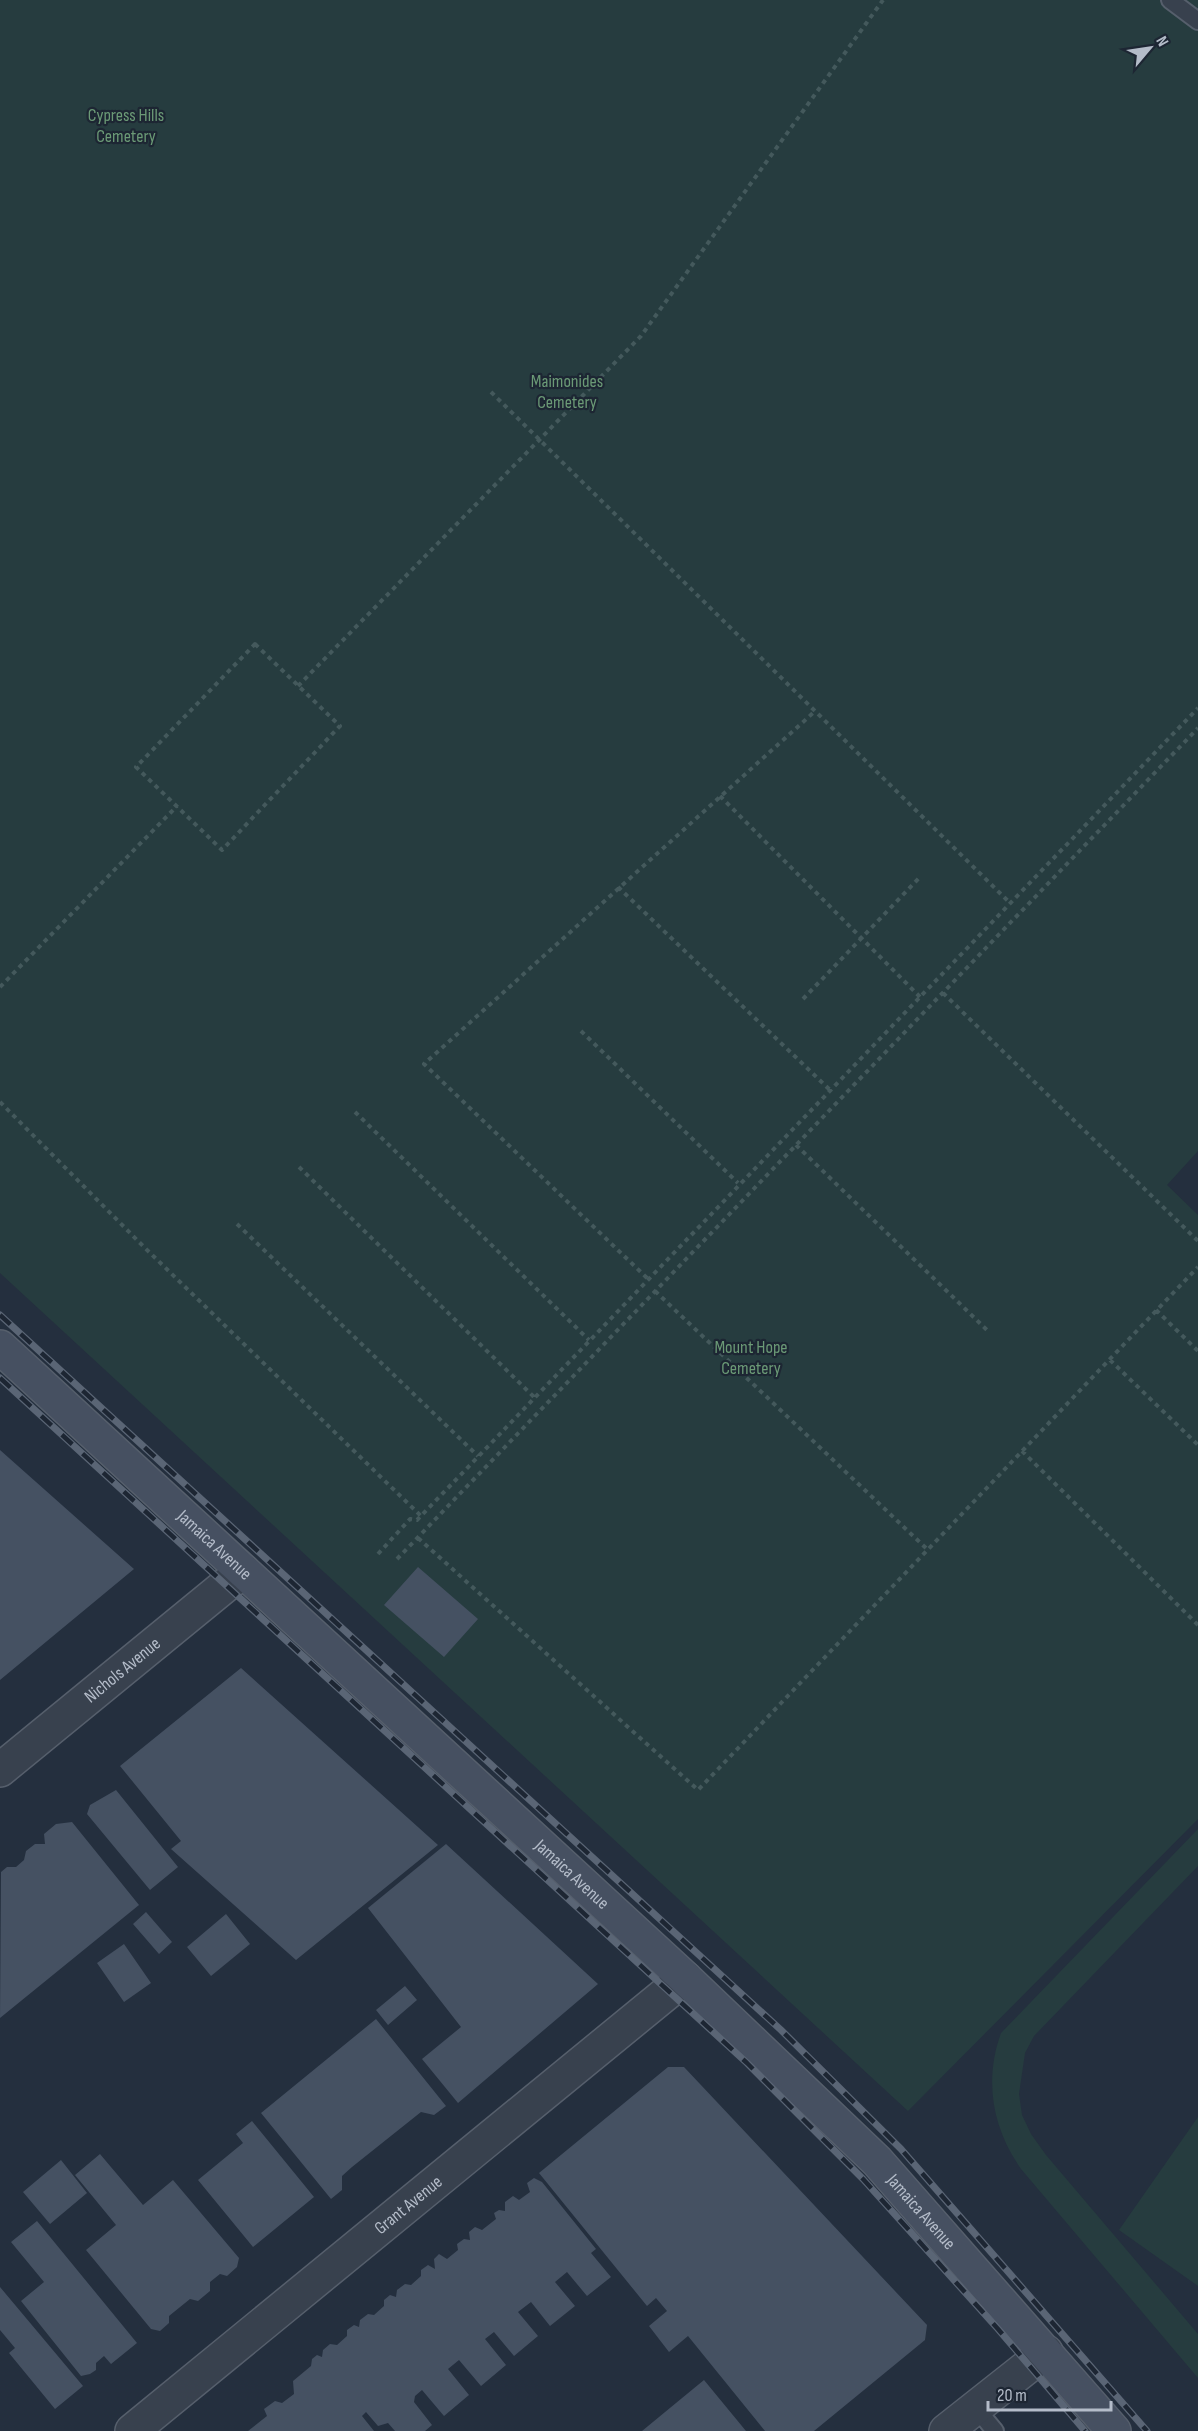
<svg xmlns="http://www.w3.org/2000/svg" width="1198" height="2431" font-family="'Sofia Sans Condensed',sans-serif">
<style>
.green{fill:#263c3f}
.building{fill:#455162}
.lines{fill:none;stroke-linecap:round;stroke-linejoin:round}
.service-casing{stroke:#565f6c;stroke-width:20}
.minor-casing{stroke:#565f6c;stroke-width:36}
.secondary-casing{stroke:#565f6c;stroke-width:36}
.path{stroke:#44595c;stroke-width:4;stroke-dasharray:4.5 4.5;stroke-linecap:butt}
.service{stroke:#38414e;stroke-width:16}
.minor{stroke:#38414e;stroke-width:33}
.secondary{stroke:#465061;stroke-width:33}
.rail-casing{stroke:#5a6575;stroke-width:7}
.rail{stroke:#1d2633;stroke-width:4.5;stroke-dasharray:14;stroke-linecap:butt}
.labels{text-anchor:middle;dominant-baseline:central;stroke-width:4.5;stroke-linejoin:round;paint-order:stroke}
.park-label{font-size:18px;fill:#6b9a76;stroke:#1d2633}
.street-label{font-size:18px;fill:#b4bcc9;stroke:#1d2633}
</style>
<rect width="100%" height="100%" fill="#242f3e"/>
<path class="green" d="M0 0H1198V1151L1167 1185 1198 1215V1819L908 2111 0 1273Z
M1198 1829V1866L1034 2036 1025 2053 1019 2094 1022 2115 1031 2134 1046 2155 1198 2334V2378L1021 2169C992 2128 984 2080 1001 2033Z
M1198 2117V2286L1119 2230Z"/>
<path class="building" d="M0 1450 134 1569 0 1680Z
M418 1567 478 1619 444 1657 384 1605Z
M241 1668 438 1845 296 1960 171 1849 181 1841 120 1766Z
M116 1790 178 1867 150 1890 87 1814 90 1805Z
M72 1822 139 1905 0 2018 1 1872 7 1867H16L24 1860 26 1851 35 1844H45L44 1834 56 1824Z
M446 1844 598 1984 458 2103 422 2059 461 2027 368 1908Z
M146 1912 172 1942 159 1954 133 1924Z
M226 1914 250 1944 211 1976 187 1947Z
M124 1944 151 1983 124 2002 97 1963Z
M405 1986 417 2000 388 2025 376 2010Z
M376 2019 446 2106 434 2115 421 2112 352 2167 342 2176V2190L331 2199 261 2113Z
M668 2067H684L927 2325 925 2340 814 2431H765L688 2336 669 2352 649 2326 667 2311 656 2298 647 2306 539 2173Z
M252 2121 314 2197 253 2247 198 2180 243 2143 236 2134Z
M100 2154 143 2205 173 2180 239 2258 237 2267 227 2276 220 2274 210 2282V2291L198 2301 190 2299 169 2316V2323L160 2331 151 2329 86 2250 116 2225 75 2175Z
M61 2160 87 2193 50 2224 23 2192Z
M534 2178 542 2182 596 2249 591 2253 611 2277 587 2296 567 2272 555 2282 575 2306 550 2326 531 2302 518 2312 538 2336 514 2356 494 2332 485 2339 506 2365 481 2386 459 2360 448 2369 469 2395 444 2416 422 2390 415 2396 414 2402 432 2425 425 2431H395L388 2423 378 2426 366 2412 362 2416 374 2431H248L267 2416 264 2409 275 2401 282 2403 294 2394 293 2381 311 2366 312 2359 317 2355 322 2357 323 2350 330 2344 337 2345 347 2336V2330L354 2325 359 2327 360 2320 368 2314 374 2315 384 2306V2300L390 2295 396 2297 397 2290 405 2284 411 2285 421 2276V2270L428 2265 435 2269 434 2259 439 2254 447 2259 458 2250 457 2244 464 2239 470 2240 469 2232 475 2227 482 2230 496 2219 494 2213 499 2210 505 2211V2202L513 2196 519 2200 530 2192 527 2183Z
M37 2221 137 2343 111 2364 104 2356 96 2363V2370L90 2374 81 2376 21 2301 44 2282 11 2242Z
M0 2287 83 2386 55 2409 9 2353 15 2348 0 2330Z
M704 2380 746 2431H642L676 2403Z"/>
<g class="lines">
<defs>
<path id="service" d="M1170 0 1198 21
M976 2408 995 2431"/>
<g id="minor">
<path id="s1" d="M0 1770 243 1571"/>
<path id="s2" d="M132 2431 685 1978"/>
<path d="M946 2431 1046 2352"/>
</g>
<g id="secondary">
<path id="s3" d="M0 1347 685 1978 877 2161 1114 2431"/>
</g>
</defs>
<use href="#service" class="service-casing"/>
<use href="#minor" class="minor-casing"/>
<use href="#secondary" class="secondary-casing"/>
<path class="path" d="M491 392 1008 901
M255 644 340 726 222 850 136 767Z
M298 686 641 336 883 0
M720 796 920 997
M618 887 830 1090
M0 987 177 806
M943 993 1198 1241
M803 999 919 878
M581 1031 738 1183
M0 1102 145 1248 421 1516
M355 1112 589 1340
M796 1145 988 1331
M299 1167 534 1397
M237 1224 478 1456
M647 1278 424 1064 813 713
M655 1291 928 1550
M1156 1310 1198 1351
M1110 1360 1198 1445
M1022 1451 1198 1625
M418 1538 698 1790 1198 1267
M378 1554 410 1519 417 1520 421 1516 1198 708
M397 1559 1198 728"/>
<use href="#service" class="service"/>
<use href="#minor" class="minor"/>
<use href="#secondary" class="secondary"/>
<defs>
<path id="rail" d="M0 1315 781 2030 901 2149 1147 2431
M0 1378 747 2063 863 2179 998 2329 1085 2431"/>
</defs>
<use href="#rail" class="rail-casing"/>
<use href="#rail" class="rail"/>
</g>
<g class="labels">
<g class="park-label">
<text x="126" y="115">Cypress Hills<tspan x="126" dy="21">Cemetery</tspan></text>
<text x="567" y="381">Maimonides<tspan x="567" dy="21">Cemetery</tspan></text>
<text x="751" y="1347">Mount Hope<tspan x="751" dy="21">Cemetery</tspan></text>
</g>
<g class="street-label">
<text stroke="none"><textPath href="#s3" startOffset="292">Jamaica Avenue</textPath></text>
<text stroke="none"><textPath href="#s1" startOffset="158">Nichols Avenue</textPath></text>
<text stroke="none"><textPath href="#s3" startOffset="778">Jamaica Avenue</textPath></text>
<text stroke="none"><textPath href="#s2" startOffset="357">Grant Avenue</textPath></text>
<text stroke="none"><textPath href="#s3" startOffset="1264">Jamaica Avenue</textPath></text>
</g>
</g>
<g transform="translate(1150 48) rotate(61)" stroke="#1d2633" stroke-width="4.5" paint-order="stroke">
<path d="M0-4.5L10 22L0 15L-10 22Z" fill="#b4bcc9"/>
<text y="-9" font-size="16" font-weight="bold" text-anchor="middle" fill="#b4bcc9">N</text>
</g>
<path d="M988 2401v9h123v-9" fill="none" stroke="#b4bcc9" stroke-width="3"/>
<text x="997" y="2401" font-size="18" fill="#b4bcc9" stroke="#1d2633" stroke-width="4.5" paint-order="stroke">20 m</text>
</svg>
